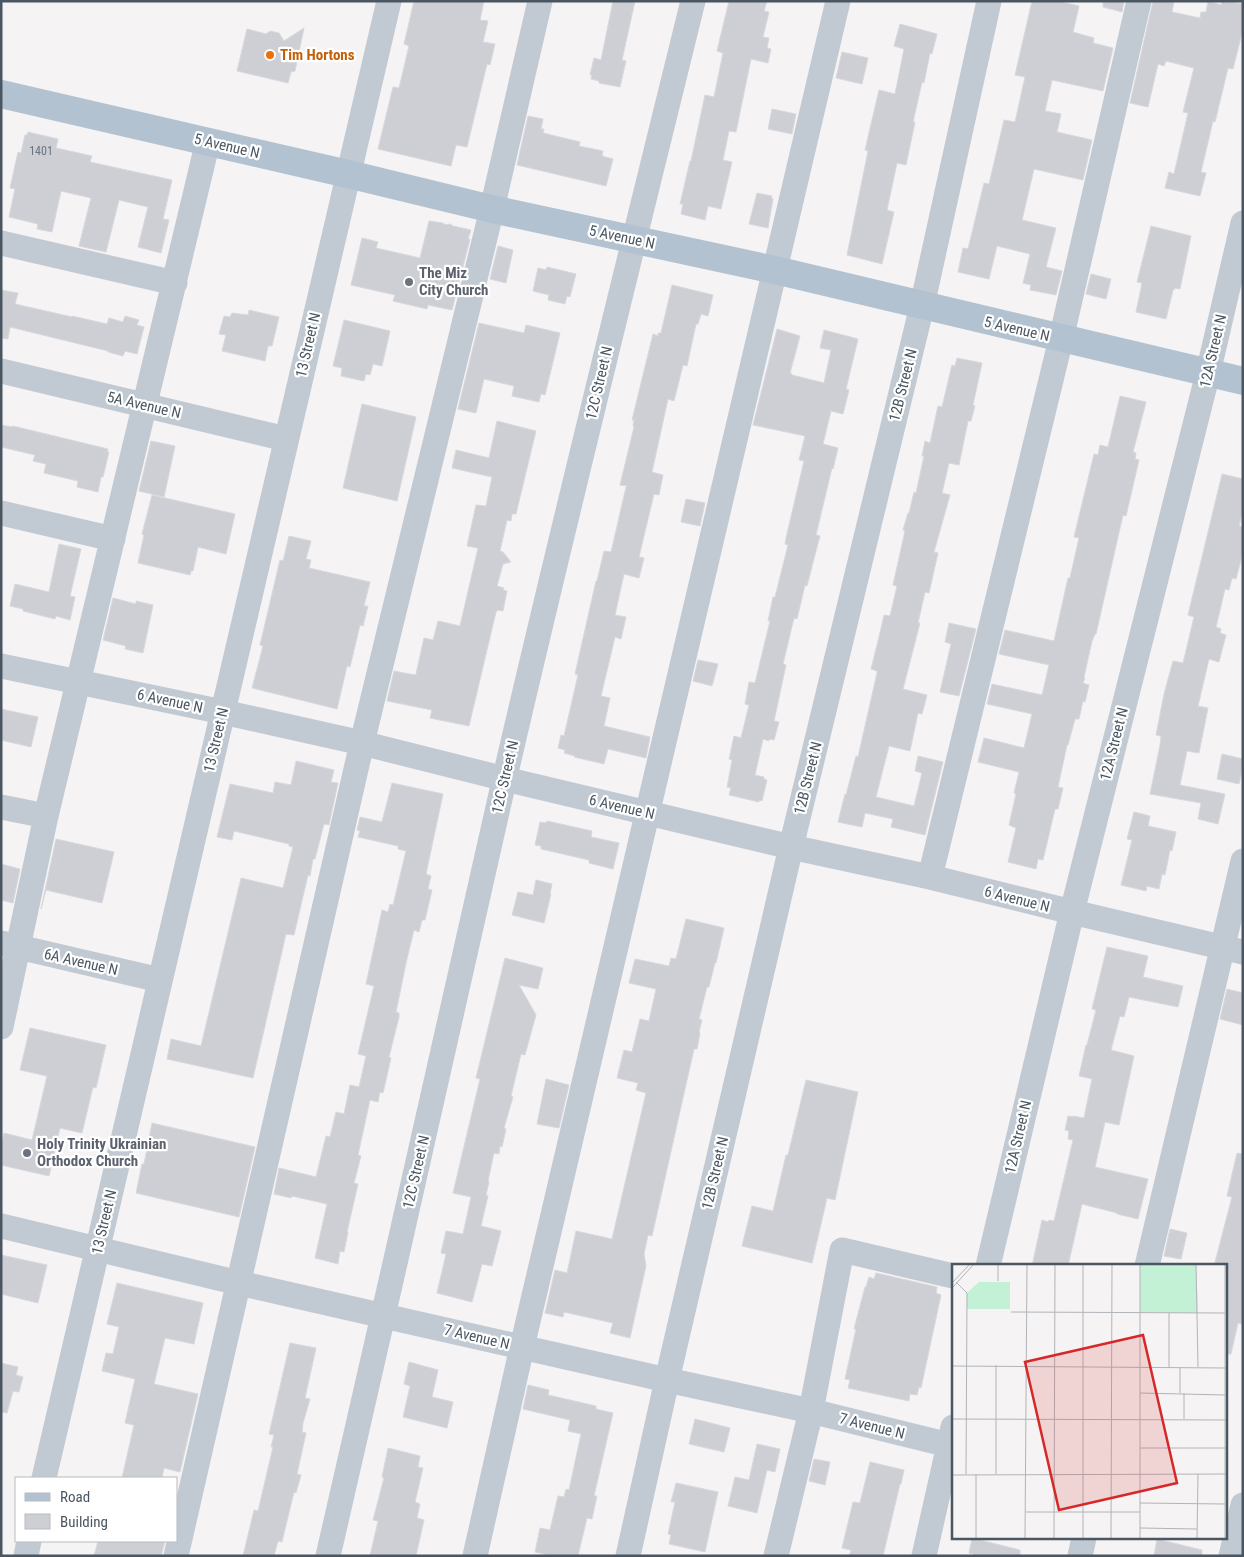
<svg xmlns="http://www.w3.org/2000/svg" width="1244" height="1557" font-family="'Roboto Condensed',sans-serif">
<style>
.building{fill:#cdcfd5;stroke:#d7d9de}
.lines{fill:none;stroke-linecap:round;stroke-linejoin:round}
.minor{stroke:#c1cad2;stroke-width:25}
.major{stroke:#b3c2d1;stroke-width:28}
.food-dot{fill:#e8710a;stroke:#fff;stroke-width:2}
.worship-dot{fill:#6b7280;stroke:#fff;stroke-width:2}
.labels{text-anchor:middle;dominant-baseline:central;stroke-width:4.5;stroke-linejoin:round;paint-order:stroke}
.number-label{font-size:12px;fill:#6b747e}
.food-label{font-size:15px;font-weight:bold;fill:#c56008;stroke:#fff;text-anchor:start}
.street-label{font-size:15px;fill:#4a5661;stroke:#fff}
.worship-label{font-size:15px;font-weight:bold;fill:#5b616d;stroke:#fff;text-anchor:start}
.inset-road{fill:none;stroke:#b1b4b9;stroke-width:1}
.view{fill:#d62828;fill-opacity:0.15;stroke:#d62828;stroke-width:2.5}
.inset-edge{fill:none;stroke:#4a5661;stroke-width:2.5}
</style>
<rect width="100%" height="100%" fill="#f5f3f3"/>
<path class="building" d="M414 1H484L480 20 488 21 483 42 495 44 490 65 487 64 467 147 456 145 451 166 378 149 393 87 399 88 409 46 404 44Z
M613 1H635L622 60 626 61 620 87 599 83V81L591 79 592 75H590L594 58 601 60Z
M729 1H767L764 11 769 12 763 37 769 38 767 48 771 49 768 63 751 59 736 132 729 131 723 160 732 162 721 209 708 206 705 220 681 214 683 204H680L690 161H691L705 95 714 97 723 53 717 51Z
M1032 1H1058L1079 6 1073 32 1094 38 1093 43 1113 48 1103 91 1052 80 1045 111 1061 114 1057 132 1092 140 1083 180 1034 169 1022 220 1056 228 1046 267 1062 271 1056 295 1030 290 1031 285 1023 283 1030 254 997 246 989 279 958 272 963 248 968 249 984 183 989 184 1004 120 1015 122 1025 77 1015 75Z
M1103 1H1124L1122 12 1103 7Z
M1153 1H1174L1172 12 1200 18 1201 12H1206L1208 1 1221 5 1222 1 1243 4V29L1233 69 1228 68 1215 122 1213 121 1201 172 1206 173 1200 196 1165 188 1169 172 1174 174 1188 113 1183 112 1194 68 1166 61 1164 66 1158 64 1148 107 1130 103Z
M900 24 937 34 932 54 930 53 924 83 922 82 913 122H915L906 165 897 163 887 210 894 212 882 264 847 255 868 151 865 150 879 90 895 94 904 49 894 46Z
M304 28 295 71 291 72 288 83 237 71 247 29 266 34 270 31 279 33 284 41Z
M842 52 868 58 862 84 836 78Z
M772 109 796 114 792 134 768 129Z
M528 116 543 119 541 129H544L543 133 580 142 579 146 603 151 602 156 613 159 606 186 517 165Z
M28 132 58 139 56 148 92 156 90 162 172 180 163 219 169 220 161 253 138 247 148 207 119 200 106 252 79 246 91 198 61 191 52 232 37 229 38 224 9 217 15 189 10 188 18 152 21 153 25 135H27Z
M757 193 772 196 771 198 773 199 768 228 749 224Z
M429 221 443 223 446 225 450 224 453 226 471 230 468 239H470L452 310 428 305 427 309 393 301 395 295 351 285 362 238 378 242 376 248 420 258Z
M1151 226 1191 236 1180 289 1175 288 1174 290H1173L1166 319 1136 312 1142 283 1137 282Z
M498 246 513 250 506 283 490 279Z
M547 267 576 274 570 297 567 296 565 304 548 300 549 295 533 291 538 268 546 270Z
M1091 274 1111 279 1106 299 1086 294Z
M672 285 713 295 708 316 701 314 698 324H696L687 366 683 365 674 401 668 399 652 472 663 475 659 495 654 494 639 557 644 558 639 578 624 574 615 615 626 617 621 639 615 637 601 696 610 698 604 726 650 737 646 758 608 749 604 764 574 757 575 756 564 753 565 750 558 748 561 735 564 736 578 675 575 674 596 581H597L604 551 611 552 626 487 627 486 620 485 634 427 633 426 634 420H632L653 334 658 336V333H661Z
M1 290 18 293 15 304 72 317V316L107 324 109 318 123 322 125 316 139 320 137 325 144 327 137 354 125 351 123 356 108 352V351L10 327 8 339 1 338Z
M249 310 279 317 272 346H268L265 361 222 351 226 335 219 334 224 316 230 317 232 313 248 315Z
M344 320 390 331 382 366 373 364 370 375 366 374 364 381 341 376 342 368 333 366Z
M479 323 524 333 526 325 560 333 545 395 541 394 539 402 512 396 514 386 484 379 476 413 458 409Z
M777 329 800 336 790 373 792 374V375L824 383 831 350 820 348 824 330 858 339 846 389 849 390 843 414 831 411 823 444 838 448 833 469 832 468 816 535 820 536 816 551 807 586 805 585 797 619 794 618 783 664 786 665 774 721 779 722 774 740 769 739V741L763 739 755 775 764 777V779L767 780 762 801 759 800V802L729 795 731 788 727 787 732 760 729 759 734 736 741 738 749 705 745 704 749 682 755 683 770 621H768L773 597H775L788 545 785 544 786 538 804 461 799 460 805 436 753 425Z
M957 358 982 363 973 405 975 406 971 421H968L959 465 949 463 942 493 950 495 934 552 938 553 929 593 925 592 918 623H920L903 689 927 695 922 714 918 713 910 751 889 746 876 797 914 806 922 773 915 771 918 756 943 762 925 835 891 827 893 819 865 813 862 827 838 822 845 794 846 795 856 756 858 757 877 673V671L871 669 879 637 884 615 890 616 897 586 893 585 905 531 903 530 908 513H909L914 492 916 493 924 456H922L925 441 930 443 938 406 942 407 952 365 955 366Z
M1120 396 1146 402 1133 452 1136 453 1135 459 1139 460 1126 516 1123 515 1096 634H1095L1092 641 1084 677 1085 678 1083 683 1089 685 1085 702 1083 701 1079 719H1075L1068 745H1067L1058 787 1063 788 1058 809H1055L1043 860 1038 859 1036 869 1008 862 1016 828 1009 825 1016 794 1014 793 1019 772 978 762 984 738 1024 748 1032 714 987 704 992 684 1042 695 1049 665 999 654 1005 630 1054 641 1068 578H1070L1079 538 1074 537 1094 454 1098 455 1100 445 1108 447Z
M362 404 416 417 397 501 343 488Z
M497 421 536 431 516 514H512L511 521 507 520 500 551 503 552 511 562 503 564 497 586 504 588 503 590 507 591 503 611 498 610 496 612 469 726 430 718 432 710 387 701 394 671 415 675 416 674 424 638 433 640 438 621 460 626 478 548 467 546 476 505 486 506 492 477 452 468 456 450 489 458Z
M1 425 12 427 13 426 108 449 107 452H109L103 477H101L98 492 77 487 78 481 44 473 46 464 33 461 35 455 1 447Z
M151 441 175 446 164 497 139 491Z
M1222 474 1243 479V510L1239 526 1243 527V552L1236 579 1232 578 1229 590 1225 589 1216 627 1221 629 1220 633 1226 635 1219 662 1209 659 1198 706 1208 708 1199 753 1187 751 1180 785 1225 794 1218 824 1198 819 1201 803 1150 794 1160 745 1161 736 1156 735 1164 694 1173 661 1183 663 1194 617 1188 615Z
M152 495 235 514 226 554 198 547 193 571H191L190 575 138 563 144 535 142 534Z
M686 499 705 503 700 526 681 522Z
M289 536 311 541 306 559 311 560 309 568 370 582 364 606H368L363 626 360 625 350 667 347 666 337 709 252 688 263 646 260 645 280 560 283 561Z
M59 544 81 549 70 596 75 597 70 620 56 616 55 619 23 611V609L10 606 15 584 49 592Z
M113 598 136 604V601L153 605 143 653 125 649 126 646 103 640Z
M949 623 976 629 959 696 940 692 951 644 945 642Z
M698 660 718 664 712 686 693 681Z
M1 709 38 717 31 747 1 740Z
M1222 754 1243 759V766L1239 784 1217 779Z
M296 761 334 770 331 782 338 783 329 825 324 824 315 859H313L310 876 308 875 294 935 286 934 253 1078 167 1059 171 1039 201 1046 241 878 283 888 293 847 289 846V844L234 831 232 840 217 837 230 784 273 793 275 782 291 785Z
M392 783 443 794 426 874 431 876 428 889 432 890 425 920H422L419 932 414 930 406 963 396 1012 399 1013V1017L389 1057 391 1058 383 1093 380 1092 378 1102 370 1100 358 1155 361 1156 354 1183 358 1184 347 1232H348L344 1252 340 1251 338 1264 315 1258 327 1204 292 1196 291 1198 274 1194 279 1168 316 1177 326 1136 330 1137 336 1112 344 1114 350 1085 359 1087 366 1056 358 1054 374 986 366 984 382 910 388 912 390 904 393 905 406 851 398 849V846L358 837 360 831 357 830 360 817 382 822Z
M1134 812 1150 816 1148 826 1176 832 1172 851 1170 850 1165 875 1162 874 1159 889 1147 886 1146 891 1121 885 1132 840 1127 839Z
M547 821 592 831 591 837 619 843 613 869 589 863V860L541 849V846L535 845 540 822 546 823Z
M56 839 114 852 102 903 46 890 41 909Z
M1 864 20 869 13 903 1 900Z
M536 880 552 884 550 894H551L544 923 512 915 518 892 533 895Z
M686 919 724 928 716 963H715L709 987H707L699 1019 702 1020 699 1032 700 1033 697 1049H694L652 1236 648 1235 644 1254 646 1266 630 1338 610 1333 613 1323 564 1312 563 1317 545 1313 555 1270 567 1273 576 1231 612 1239 646 1093 636 1090 638 1083 617 1078 624 1050 632 1052 640 1019 649 1021 656 989 629 983 635 959 669 966 671 958 676 959Z
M1107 947 1148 956 1143 977 1183 986 1178 1007 1129 997 1124 1017 1120 1016 1111 1050 1134 1056 1119 1125 1105 1122 1095 1167 1148 1179 1138 1219 1117 1214V1213L1082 1204 1068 1266H1032L1042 1220 1048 1222 1049 1220 1054 1221 1073 1140 1068 1139 1069 1131 1065 1130 1068 1116 1073 1117V1116L1084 1118 1092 1079 1079 1076 1086 1045H1087L1096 1010 1092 1009Z
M505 958 543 968 538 989 519 985 536 1015 525 1055 521 1054 511 1096 513 1097 504 1128 506 1129 502 1147 500 1146 499 1154 494 1153 488 1181 489 1182 486 1195 488 1196 481 1226 501 1231 492 1266 482 1264 472 1302 437 1293 446 1254 441 1253 446 1231 463 1234 471 1197 453 1193 480 1079 476 1078Z
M1227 989 1243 993V1025L1220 1019Z
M30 1028 106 1045 96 1088 93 1087 82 1133 60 1128 49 1176 1 1165V1145L4 1133 32 1140 47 1076 20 1070Z
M546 1079 569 1085 559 1128 537 1124Z
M806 1080 858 1092 835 1200 827 1198 812 1263 742 1246 752 1206 773 1211 786 1155H788Z
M152 1123 255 1147 239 1217 136 1193 142 1164H144Z
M1237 1153 1243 1154V1324L1238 1323 1231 1354H1225V1266H1214L1232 1197 1227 1196Z
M1170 1229 1187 1233 1181 1259 1164 1256Z
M1 1255 47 1265 38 1303 1 1294Z
M876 1273 937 1287 936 1293 941 1295 921 1388 919 1387 917 1395 910 1394 909 1401 848 1388 850 1380 845 1379 856 1329H854L865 1287H866L869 1277 874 1279Z
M117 1283 203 1303 194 1344 165 1338 154 1384 198 1394 180 1472 164 1468 162 1478H122L134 1425 125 1423 135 1379 102 1371 106 1353 113 1354 119 1327 107 1324Z
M290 1343 316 1348 305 1398 310 1399 303 1423 302 1432 306 1433 297 1474 301 1475 296 1493 294 1492 282 1542 278 1541 274 1556H243L254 1510 258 1511 273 1447H271L274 1435 269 1434Z
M409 1362 438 1370 432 1397 453 1402 447 1428 403 1417 410 1386 404 1384Z
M1 1363 18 1367 16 1375 23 1377 19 1392 13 1391 7 1413 1 1412Z
M528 1385 549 1390 548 1395 596 1406V1409L613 1413 594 1496H597L592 1519 587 1518 578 1556H552L535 1552 540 1528 550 1530 558 1496 564 1497 566 1489 569 1490 581 1434 568 1431 570 1420 523 1409Z
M695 1419 730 1428 724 1452 689 1444Z
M757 1444 780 1449 775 1472 767 1470 757 1513 728 1506 735 1477 749 1480Z
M388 1448 420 1456 418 1467 423 1468 415 1502 420 1504 417 1518 424 1520 416 1556H370L378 1521 373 1520 384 1478 382 1477Z
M814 1459 830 1462 825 1485 809 1481Z
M870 1462 904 1470 901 1484H900L883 1556H849L851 1550 842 1548 853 1502 860 1503Z
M676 1483 718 1492 705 1552 669 1544 671 1535 668 1534 675 1502H671Z
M972 1538 1020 1550V1556H973V1554L969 1553Z
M1157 1539 1202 1550V1556H1154Z
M98 1541H165L161 1556H94Z"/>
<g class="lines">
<path class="minor" d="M1 243 175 283
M1 371 286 439
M1 513 113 539
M1 666 223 712 362 743 505 779 791 847 930 877 1072 912 1243 952
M1 807 46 816
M930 877 1061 339 1139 1
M1 943 160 980
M1 1027 46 816 208 141
M1 1226 239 1283 384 1316 667 1380 811 1411 953 1446
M988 1266 1072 912 1208 373 1243 223
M1147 1266 1243 861
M44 1478 389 1
M26 1556 29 1541
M176 1556 362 743 492 209 540 1
M328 1556C388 1298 445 1039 504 781 564 521 629 261 693 1
M475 1556 522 1347 838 1
M628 1556 667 1380 791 847 922 306 989 1
M776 1556 811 1411 842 1250 953 1276
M924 1556 953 1427
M1080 1556 1084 1538
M1231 1556 1243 1505"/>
<path class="major" d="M1 94 348 174 492 209 775 270 1243 381"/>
</g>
<circle class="food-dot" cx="270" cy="55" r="5"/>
<g class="worship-dot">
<circle cx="409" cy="282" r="5"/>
<circle cx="27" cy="1153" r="5"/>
</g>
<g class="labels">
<g class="number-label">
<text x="41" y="151">1401</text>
</g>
<g class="food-label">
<text x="280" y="55">Tim Hortons</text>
</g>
<g class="street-label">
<text transform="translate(227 146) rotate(13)">5 Avenue N</text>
<text transform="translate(622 237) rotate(12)">5 Avenue N</text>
<text transform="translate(1017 329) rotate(13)">5 Avenue N</text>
<text transform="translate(308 345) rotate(-77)">13 Street N</text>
<text transform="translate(1213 351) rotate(-77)">12A Street N</text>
<text transform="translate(599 383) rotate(-77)">12C Street N</text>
<text transform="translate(903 385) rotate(-76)">12B Street N</text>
<text transform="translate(144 405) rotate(13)">5A Avenue N</text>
<text transform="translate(170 701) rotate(12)">6 Avenue N</text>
<text transform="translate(216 740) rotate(-77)">13 Street N</text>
<text transform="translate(1114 744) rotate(-76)">12A Street N</text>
<text transform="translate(505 777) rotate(-77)">12C Street N</text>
<text transform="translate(808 778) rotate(-76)">12B Street N</text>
<text transform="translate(622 807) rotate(13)">6 Avenue N</text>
<text transform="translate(1017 899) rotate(14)">6 Avenue N</text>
<text transform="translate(81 962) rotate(13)">6A Avenue N</text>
<text transform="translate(1018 1137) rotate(-77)">12A Street N</text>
<text transform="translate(416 1172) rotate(-77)">12C Street N</text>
<text transform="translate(715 1173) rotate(-77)">12B Street N</text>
<text transform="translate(104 1222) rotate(-77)">13 Street N</text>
<text transform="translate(477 1337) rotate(13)">7 Avenue N</text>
<text transform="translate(872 1426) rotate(14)">7 Avenue N</text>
</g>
<g class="worship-label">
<text x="419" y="273">The Miz<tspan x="419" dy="17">City Church</tspan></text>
<text x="37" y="1144">Holy Trinity Ukrainian<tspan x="37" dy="17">Orthodox Church</tspan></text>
</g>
</g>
<g transform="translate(952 1264)">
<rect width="275" height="275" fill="#f5f3f3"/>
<path d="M188 0H244L246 49 188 48ZM27 18H58V45H15V29Z" fill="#c3f1d5"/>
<path class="inset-road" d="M131 0V275M244 0 246 103M46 17V0M4 18 15 29 14 210M0 19 18 0M0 24 22 0M59 48 273 49M0 102 275 104M217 103V49M188 129 273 131M228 129V103M232 129V155M0 155 275 156M188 184H275M24 210V275M44 210V101M0 211 275 210M188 239 273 240M74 248H188M188 264 245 265M73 275 75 0M102 275 103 0M159 275 160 0M188 275V0M245 275 246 210M273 275V0"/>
<path class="view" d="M191 71 225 219 107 246 73 98Z"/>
<rect width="275" height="275" class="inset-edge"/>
</g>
<rect width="1244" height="1557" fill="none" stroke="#4a5661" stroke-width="5"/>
<rect x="15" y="1477" width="162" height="65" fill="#ffffff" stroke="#b7bbc0"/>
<rect x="25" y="1493" width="25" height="8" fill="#b3c2d1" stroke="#b7bbc0"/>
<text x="60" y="1502" font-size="15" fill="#4a5661">Road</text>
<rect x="25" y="1514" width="25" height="15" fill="#cdcfd5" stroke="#b7bbc0"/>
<text x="60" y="1527" font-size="15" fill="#4a5661">Building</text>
</svg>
